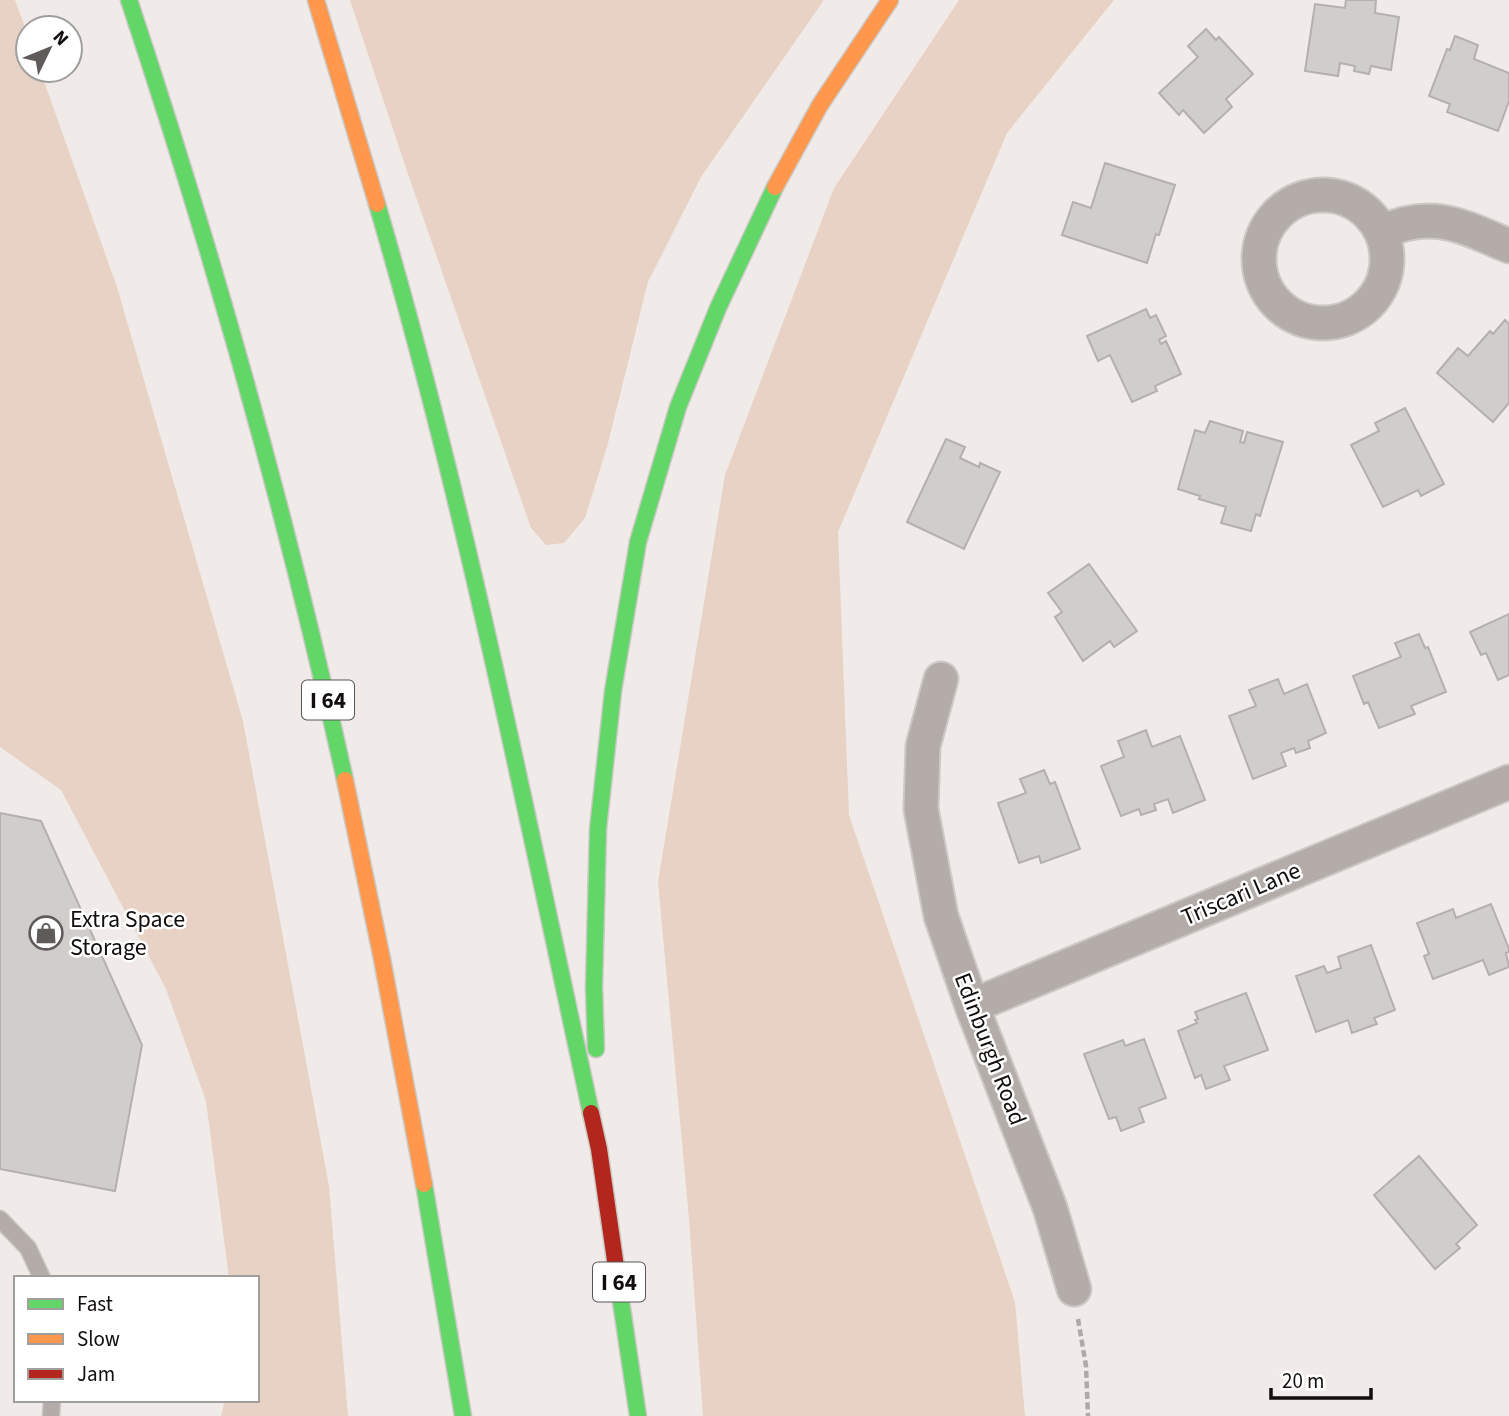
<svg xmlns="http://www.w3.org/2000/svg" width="1509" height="1416" font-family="'Source Sans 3',sans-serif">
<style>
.green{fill:#e8d2c6}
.building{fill:#d1cdcb;stroke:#b4b0ae;stroke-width:2}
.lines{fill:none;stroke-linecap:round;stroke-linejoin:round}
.lane-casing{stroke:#cbc8c6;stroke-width:19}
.street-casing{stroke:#cbc8c6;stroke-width:37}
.fast-casing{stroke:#cbc8c6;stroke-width:19}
.slow-casing{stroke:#cbc8c6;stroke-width:19}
.jam-casing{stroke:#cbc8c6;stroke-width:19}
.path{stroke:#afaaa7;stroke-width:4.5;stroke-dasharray:7 3.5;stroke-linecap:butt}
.lane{stroke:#b4aca8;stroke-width:16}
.street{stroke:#b4aca8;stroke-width:33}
.fast{stroke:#63d668;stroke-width:16}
.slow{stroke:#ff974d;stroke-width:16}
.jam{stroke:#b3261e;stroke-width:16}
.labels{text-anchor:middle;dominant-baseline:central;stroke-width:5;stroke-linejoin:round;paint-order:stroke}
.shield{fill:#fff;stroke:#585656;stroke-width:2}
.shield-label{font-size:23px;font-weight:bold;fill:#110e0d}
.street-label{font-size:24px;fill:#110e0d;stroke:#fff}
.poi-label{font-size:24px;fill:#110e0d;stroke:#fff;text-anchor:start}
</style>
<rect width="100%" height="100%" fill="#f0ebe8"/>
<path class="green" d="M0 0H15L28 35V70H40L117 287 243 721 329 1186 348 1416H221L225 1400H257V1278H229L206 1101 166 989 61 790 0 747Z
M350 0H824L701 177 648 282 607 447 585 518 564 543 546 545 531 528 408 174Z
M959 0H1114L1007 133 838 532 849 815 1015 1302 1025 1416H703L689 1219 658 882 725 475 834 188Z"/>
<path class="building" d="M1346 0H1376L1375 13 1399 17 1391 70 1371 66 1369 74 1354 71 1355 66 1340 63 1338 76 1305 71 1315 4 1345 8Z
M1206 29 1216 40 1219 37 1253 74 1226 99 1232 107 1204 133 1183 110 1179 115 1159 93 1198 57 1188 46Z
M1455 36 1478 45 1474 59 1509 73V101L1498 131 1447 112 1450 104 1429 96 1447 49 1450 50Z
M1105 163 1175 185 1159 235 1156 234 1147 263 1062 235 1073 202 1091 208Z
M1146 309 1150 318 1156 315 1166 336 1159 340 1161 344 1166 341 1181 374 1155 386 1157 391 1132 402 1110 355 1098 361 1087 336Z
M1505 320 1509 324V403L1493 422 1437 373 1458 348 1468 356 1490 331 1493 334Z
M1405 408 1444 484 1421 496 1418 490 1383 507 1351 445 1379 431 1375 423Z
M1210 421 1243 431 1240 442 1244 443 1247 432 1283 442 1260 516 1256 514 1251 531 1221 523 1226 507 1199 499 1200 496 1178 489 1195 430 1205 433Z
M946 439 965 447 960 458 979 467 980 463 1000 472 964 549 907 522Z
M1089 564 1137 631 1114 647 1110 641 1083 661 1055 617 1062 612 1048 593Z
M1509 614V675L1498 680 1486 653 1481 655 1470 632Z
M1419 634 1425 648 1428 647 1446 692 1411 706 1415 714 1379 728 1368 702 1364 704 1353 676 1401 657 1395 643Z
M1278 679 1284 694 1307 684 1326 733 1308 741 1310 748 1296 753 1294 748 1281 753 1286 766 1253 779 1229 716 1256 706 1249 690Z
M1146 730 1152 747 1180 736 1205 800 1173 813 1168 799 1154 804 1156 810 1141 815 1139 809 1121 816 1101 766 1124 757 1118 741Z
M1044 770 1050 784 1055 782 1080 849 1041 863 1039 856 1019 863 998 803 1026 793 1020 779Z
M0 813 41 821 142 1045 115 1191 0 1169Z
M1491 904 1509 949V952L1506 953 1509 967 1489 975 1483 960 1433 979 1424 956 1429 954 1417 923 1453 909 1456 918Z
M1371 945 1395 1010 1374 1018 1377 1024 1352 1033 1348 1020 1316 1032 1296 976 1324 966 1327 973 1341 968 1338 957Z
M1246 993 1268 1050 1224 1066 1230 1080 1206 1089 1201 1075 1195 1078 1178 1031 1197 1023 1195 1020 1198 1019 1195 1012Z
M1144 1039 1166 1098 1139 1108 1144 1122 1121 1131 1116 1117 1109 1119 1084 1054 1123 1040 1125 1046Z
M1419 1156 1477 1225 1456 1244 1460 1248 1435 1269 1374 1195Z"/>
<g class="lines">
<defs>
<path id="lane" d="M0 1219 28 1248 42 1278
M51 1416 52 1400"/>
<path id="street" d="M1259 259a64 64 0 1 1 128 0a64 64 0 1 1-128 0Z
M1382 232C1433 209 1462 226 1509 246
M941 679 923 746 921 809 941 916 972 1006 1050 1208 1074 1289
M972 1006 1509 782"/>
<path id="fast" d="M129 0C214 256 287 516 345 780
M377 204C465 503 525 809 591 1113
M596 1049 594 987 598 829 613 691 638 542 678 407 718 308 775 187
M424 1184 463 1416
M619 1288 638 1416"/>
<path id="slow" d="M316 0 377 204
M775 187 820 105 890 0
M345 780 382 959 424 1184"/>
<path id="jam" d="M591 1113 599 1149 619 1288"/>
</defs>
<use href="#lane" class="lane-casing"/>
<use href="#street" class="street-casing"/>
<use href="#fast" class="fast-casing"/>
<use href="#slow" class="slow-casing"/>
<use href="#jam" class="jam-casing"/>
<path class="path" d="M1078 1319 1086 1366 1088 1416"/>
<use href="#lane" class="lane"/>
<use href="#street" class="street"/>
<use href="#fast" class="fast"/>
<use href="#slow" class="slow"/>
<use href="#jam" class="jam"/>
</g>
<defs>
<symbol id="shop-ring" viewBox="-11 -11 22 22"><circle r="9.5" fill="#fff" stroke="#5f5b5a" stroke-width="1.5"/><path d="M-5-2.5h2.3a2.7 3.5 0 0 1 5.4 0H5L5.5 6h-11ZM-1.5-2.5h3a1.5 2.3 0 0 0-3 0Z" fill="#5f5b5a"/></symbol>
</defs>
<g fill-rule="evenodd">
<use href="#shop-ring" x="27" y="914" width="38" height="38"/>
</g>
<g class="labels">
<g class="shield">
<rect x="302" y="680.5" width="52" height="39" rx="5"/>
<rect x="593" y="1262.5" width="52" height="39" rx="5"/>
</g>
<g class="shield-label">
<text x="328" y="700">I 64</text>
<text x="619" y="1282">I 64</text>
</g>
<g class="street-label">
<text transform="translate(1241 894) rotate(-23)">Triscari Lane</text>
<text transform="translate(990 1049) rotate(69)">Edinburgh Road</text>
</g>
<g class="poi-label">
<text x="70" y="919">Extra Space<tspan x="70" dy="28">Storage</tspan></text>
</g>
</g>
<rect x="14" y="1276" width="245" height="126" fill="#ffffff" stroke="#a09f9e" stroke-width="2"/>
<rect x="28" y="1299" width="35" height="10" fill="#63d668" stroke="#a09f9e" stroke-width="2"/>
<text x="77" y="1311" font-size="21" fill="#110e0d">Fast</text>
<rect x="28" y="1334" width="35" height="10" fill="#ff974d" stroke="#a09f9e" stroke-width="2"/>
<text x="77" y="1346" font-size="21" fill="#110e0d">Slow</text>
<rect x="28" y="1369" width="35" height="10" fill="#b3261e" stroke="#a09f9e" stroke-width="2"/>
<text x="77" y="1381" font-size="21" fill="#110e0d">Jam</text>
<g transform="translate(49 49) rotate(47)"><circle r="33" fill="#ffffff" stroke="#a09f9e" stroke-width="2"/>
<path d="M0-5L12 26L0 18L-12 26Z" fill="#5f5b5a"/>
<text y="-10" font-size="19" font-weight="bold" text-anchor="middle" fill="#110e0d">N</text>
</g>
<path d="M1271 1388v10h100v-10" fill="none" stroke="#110e0d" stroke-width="3.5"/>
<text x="1282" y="1388" font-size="21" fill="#110e0d" stroke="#ffffff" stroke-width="5" paint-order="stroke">20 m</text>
</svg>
